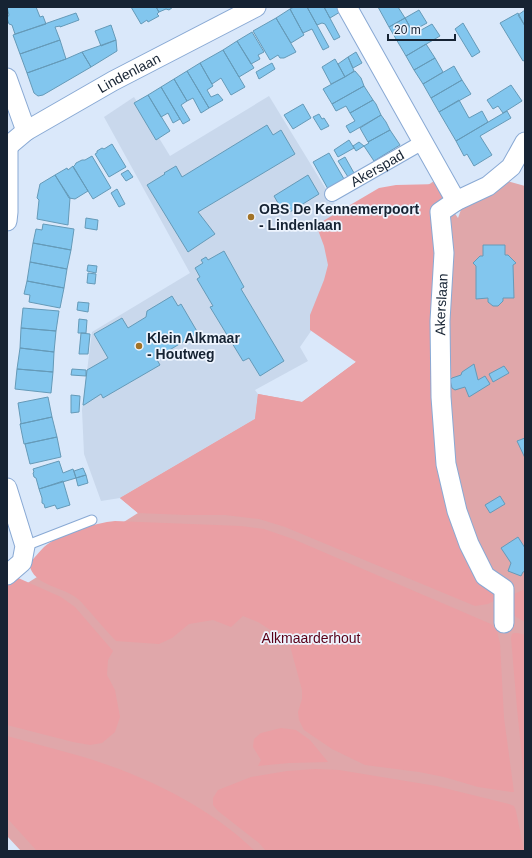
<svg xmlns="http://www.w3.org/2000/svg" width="532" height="858" font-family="Arial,sans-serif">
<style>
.built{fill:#c9d8ec}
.green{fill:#e0a7aa}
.forest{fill:#ea9fa4}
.building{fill:#82c6ee;stroke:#659ab8}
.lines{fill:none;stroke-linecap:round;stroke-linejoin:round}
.service-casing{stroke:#89a9d4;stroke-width:11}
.pedestrian-casing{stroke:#89a9d4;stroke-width:16}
.minor-casing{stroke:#89a9d4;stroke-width:21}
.service{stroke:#fff;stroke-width:9}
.pedestrian{stroke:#fff;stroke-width:14}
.minor{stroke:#fff;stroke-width:19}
.poi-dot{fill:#a27327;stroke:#edf4fe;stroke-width:1.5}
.labels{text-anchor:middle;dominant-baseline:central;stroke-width:3.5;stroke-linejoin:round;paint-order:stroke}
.street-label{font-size:14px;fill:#162333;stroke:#edf4fe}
.poi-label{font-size:14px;font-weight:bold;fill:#162333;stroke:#edf4fe;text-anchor:start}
.park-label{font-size:14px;fill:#590018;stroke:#edf4fe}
</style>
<rect width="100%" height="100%" fill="#dae8fa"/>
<path class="built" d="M269 96 365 253 300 347 308 361 255 390 258 394 255 419 120 498 101 501 84 454 82 410 92 332 190 273 104 117 134 97 170 156Z"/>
<path class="green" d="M437 179 447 202 458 218 463 204 504 180 525 186V851H21L7 836V596L138 513 120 498 255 419 258 394 302 402 356 362 380 217Z"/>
<path class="forest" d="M439 184 447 202 437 439 496 590V600L488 604 475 606 285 527 259 519 225 515H185L138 513 120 498 255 419 258 394 302 402 356 362 310 330V315L324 280 328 265 324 246 318 230 323 221 379 188 396 185Z
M115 521 241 526 264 529 293 539 491 624 497 631 500 643 504 718 514 792H511L478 787 444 777 419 772 365 765 332 749 304 730 299 720 298 712 302 699V690L289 642 258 622 243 616 231 627 213 620 189 624 172 638 159 644 116 641C107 632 99 622 91 613 86 608 83 603 78 599 63 586 34 587 29 564 34 558 39 552 44 547 60 533 95 523 115 521Z
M16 577 61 597 75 607 113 651 108 660 107 675 115 690 120 717 115 732 102 743 90 745 73 742 7 725V582Z
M525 589V622L511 614 512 595Z
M514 633H518L525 635V788L517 708 511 638 512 634Z
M281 728 296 730 310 740 328 762 289 763 258 766 261 760 253 747 254 739 261 733Z
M7 736C31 743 56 749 80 756 144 775 207 805 255 851H37L7 818Z
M315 769 339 770 436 786 509 804 514 806 516 811 524 851H266L259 843 218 811 213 805V798L218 790 251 777 287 771Z"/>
<path class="building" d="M7 7H36L40 17 43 16 46 24 15 34 12 25 9 24 7 18 9 15Z
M131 7H156L159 12 157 14 159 16 148 22 147 20 141 24Z
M156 7H173L169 10 166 9 159 12Z
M294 7H307L329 47 323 50 312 29 303 33 290 9Z
M307 7H324L340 37 334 40 325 24 322 23 317 25Z
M324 7H342L340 12 330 18Z
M378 7H398L405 18 389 27Z
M290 9 304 35 291 43 276 18Z
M419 10 427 23 412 31 405 18Z
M525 10V26L518 15Z
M76 13 79 20 60 27V26L55 27 60 40 20 54 13 35Z
M518 13 525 26V60L523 61 500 23Z
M276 18 296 52 284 58H280L278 55 270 60 253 31Z
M405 18 414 34 432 24 440 36 406 56 389 27Z
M463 23 480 52 472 57 455 29Z
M111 25 116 40 101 46 95 31Z
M252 32 264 52 258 55 260 59 251 64 237 41Z
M60 40 66 59 27 73 20 54Z
M116 40 117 51 91 67 82 52Z
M237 41 254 68 239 77 223 50Z
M426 44 435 58 414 70 406 56Z
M223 50 245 87 231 95 221 78 212 84 200 63Z
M82 52 91 67 43 95 38 96 34 93 27 73 66 59Z
M356 52 362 63 353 68 348 57Z
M348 57 354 71 345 77 338 64Z
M435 58 443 72 423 84 414 70Z
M335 59 345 77 331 84 322 67Z
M200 63 213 86 207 90 211 97 218 94 223 100 209 108 187 71Z
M272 63 275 69 259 79 256 72Z
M454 66 462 80 431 98 423 84Z
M187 71 209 108 201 113 193 98 187 101 174 79Z
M355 71 361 78 364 86 332 104 323 89Z
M174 79 187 101 181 105 190 120 183 124 161 87Z
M462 80 471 94 439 112 431 98Z
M511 85 522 101 503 113 498 106 493 109 487 100Z
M364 86 373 100 350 113 346 106 336 111 332 104Z
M161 87 180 119 173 123 168 113 161 117 148 95Z
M148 95 170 131 156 140 134 103Z
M373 100 376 104 381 115 350 133 346 126 355 121 350 113Z
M459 100 469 118 482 111 488 122 456 141 439 112Z
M303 104 311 118 293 129 284 115Z
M507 111 511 118 480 136 492 155 474 166 467 154 464 156 456 141Z
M319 114 322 119 324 118 329 126 321 130 313 117Z
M381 115 386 122 390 130 368 142 360 128Z
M267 125 273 135 281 130 295 154 198 212 215 234 188 252 147 185 165 174 164 173 176 166 182 177Z
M390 130 400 145 374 161 364 146 369 143 368 142Z
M349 140 354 148 338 157 334 150Z
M359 142 364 146 356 151 353 146Z
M112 144 126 167 109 177 95 154 97 153V151L102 148 104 149Z
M329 153 344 179 328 189 313 162Z
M92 156 111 188 93 199 73 167 75 165 76 163 82 160H85Z
M345 157 354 173 348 177 338 161Z
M73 166 88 191 75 199 69 198 55 175 67 168 68 170Z
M128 170 133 177 126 181 121 174Z
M55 175 70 198 68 225 37 219 39 200 37 198 40 184Z
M308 175 319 194 285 215 274 196Z
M117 189 125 204 119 207 111 193Z
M86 218 98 220 97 230 85 228Z
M43 224 74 229 71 250 33 243 36 229 42 230Z
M33 243 71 250 67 269 30 262Z
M483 245H505V255H508L516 263 513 265 514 298H503V301L498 306H493L488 302V298L476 299V266L473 263 480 256H483Z
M224 251 244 287 241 289 284 361 260 376 249 358 243 361 210 307 213 306 197 279 200 277 195 268 203 263 201 260 206 257 208 260Z
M30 262 67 269 64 288 27 281Z
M88 265 97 266 96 273 87 271Z
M88 273 96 274 95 284 87 283Z
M27 281 64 288 60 308 29 302 30 295 24 294Z
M172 296 178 306 181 304 198 333 156 358 160 365 103 398 101 394 84 405H83L87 370 108 358 94 334 122 318 128 328 146 317 147 311Z
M78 302 89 303 88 312 77 310Z
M23 308 59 311 56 331 21 328Z
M79 319 87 320 86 333H78Z
M21 328 56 331 54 352 20 348Z
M81 333 90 334 88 354H79Z
M20 348 54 352 53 372 17 369Z
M474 364 478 380 485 376 490 384 469 397 465 387 455 390 452 388 450 380 452 378 461 375 462 372Z
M504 366 509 373 493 382 489 374Z
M17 369 53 372 51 393 15 389Z
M72 369 86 370V376L71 375Z
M71 395 80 396 79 412 71 413Z
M48 397 52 417 20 424 21 423 18 403Z
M52 417 57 437 24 444 20 424Z
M57 437 61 457 30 464 25 444Z
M525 438V458L517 441Z
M59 461 63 473 73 469 76 478 39 489 36 478 34 477 33 473 34 472 33 469Z
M83 468 86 475 76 478 74 471Z
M86 475 88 483 78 486 76 478Z
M63 481 70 505 57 509 55 505 45 508 44 504 42 503V498L39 489Z
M500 496 505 504 490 513 485 505Z
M518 537 525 548V571L523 572 521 576 508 571 511 563 501 548Z"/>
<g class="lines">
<defs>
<path id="service" d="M25 546 92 520"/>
<g id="pedestrian">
<path id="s1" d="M332 194 423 142"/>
</g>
<g id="minor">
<path d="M347 7 456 201"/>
<path d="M7 78 26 131"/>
<path id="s2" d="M7 147 26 131 113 81 256 7"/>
<path d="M7 221 8 212V146"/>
<path d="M7 488 25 546 22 562 7 575"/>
<path id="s3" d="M504 623V589L485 576 469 544 457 511 446 464 441 397 440 321 444 253 440 212 456 201 488 186 511 167 525 142"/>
</g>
</defs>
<use href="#service" class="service-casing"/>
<use href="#pedestrian" class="pedestrian-casing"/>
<use href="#minor" class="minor-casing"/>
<use href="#service" class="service"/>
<use href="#pedestrian" class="pedestrian"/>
<use href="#minor" class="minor"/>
</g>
<g class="poi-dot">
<circle cx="251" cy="217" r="4"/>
<circle cx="139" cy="346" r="4"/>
</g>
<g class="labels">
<g class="street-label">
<text stroke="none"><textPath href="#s2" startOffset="143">Lindenlaan</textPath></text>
<text stroke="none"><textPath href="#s1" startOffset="52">Akerspad</textPath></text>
<text stroke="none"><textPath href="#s3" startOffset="336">Akerslaan</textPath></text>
</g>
<g class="poi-label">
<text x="259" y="209">OBS De Kennemerpoort<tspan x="259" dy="16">- Lindenlaan</tspan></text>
<text x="147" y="338">Klein Alkmaar<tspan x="147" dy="16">- Houtweg</tspan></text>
</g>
<g class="park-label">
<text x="311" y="638">Alkmaarderhout</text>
</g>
</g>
<rect width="532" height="858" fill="none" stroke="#162333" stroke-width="16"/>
<path d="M388 34v6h67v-6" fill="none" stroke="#162333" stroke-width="2"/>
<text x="394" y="34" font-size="12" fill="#162333" stroke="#edf4fe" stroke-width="3" paint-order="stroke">20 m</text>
</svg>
